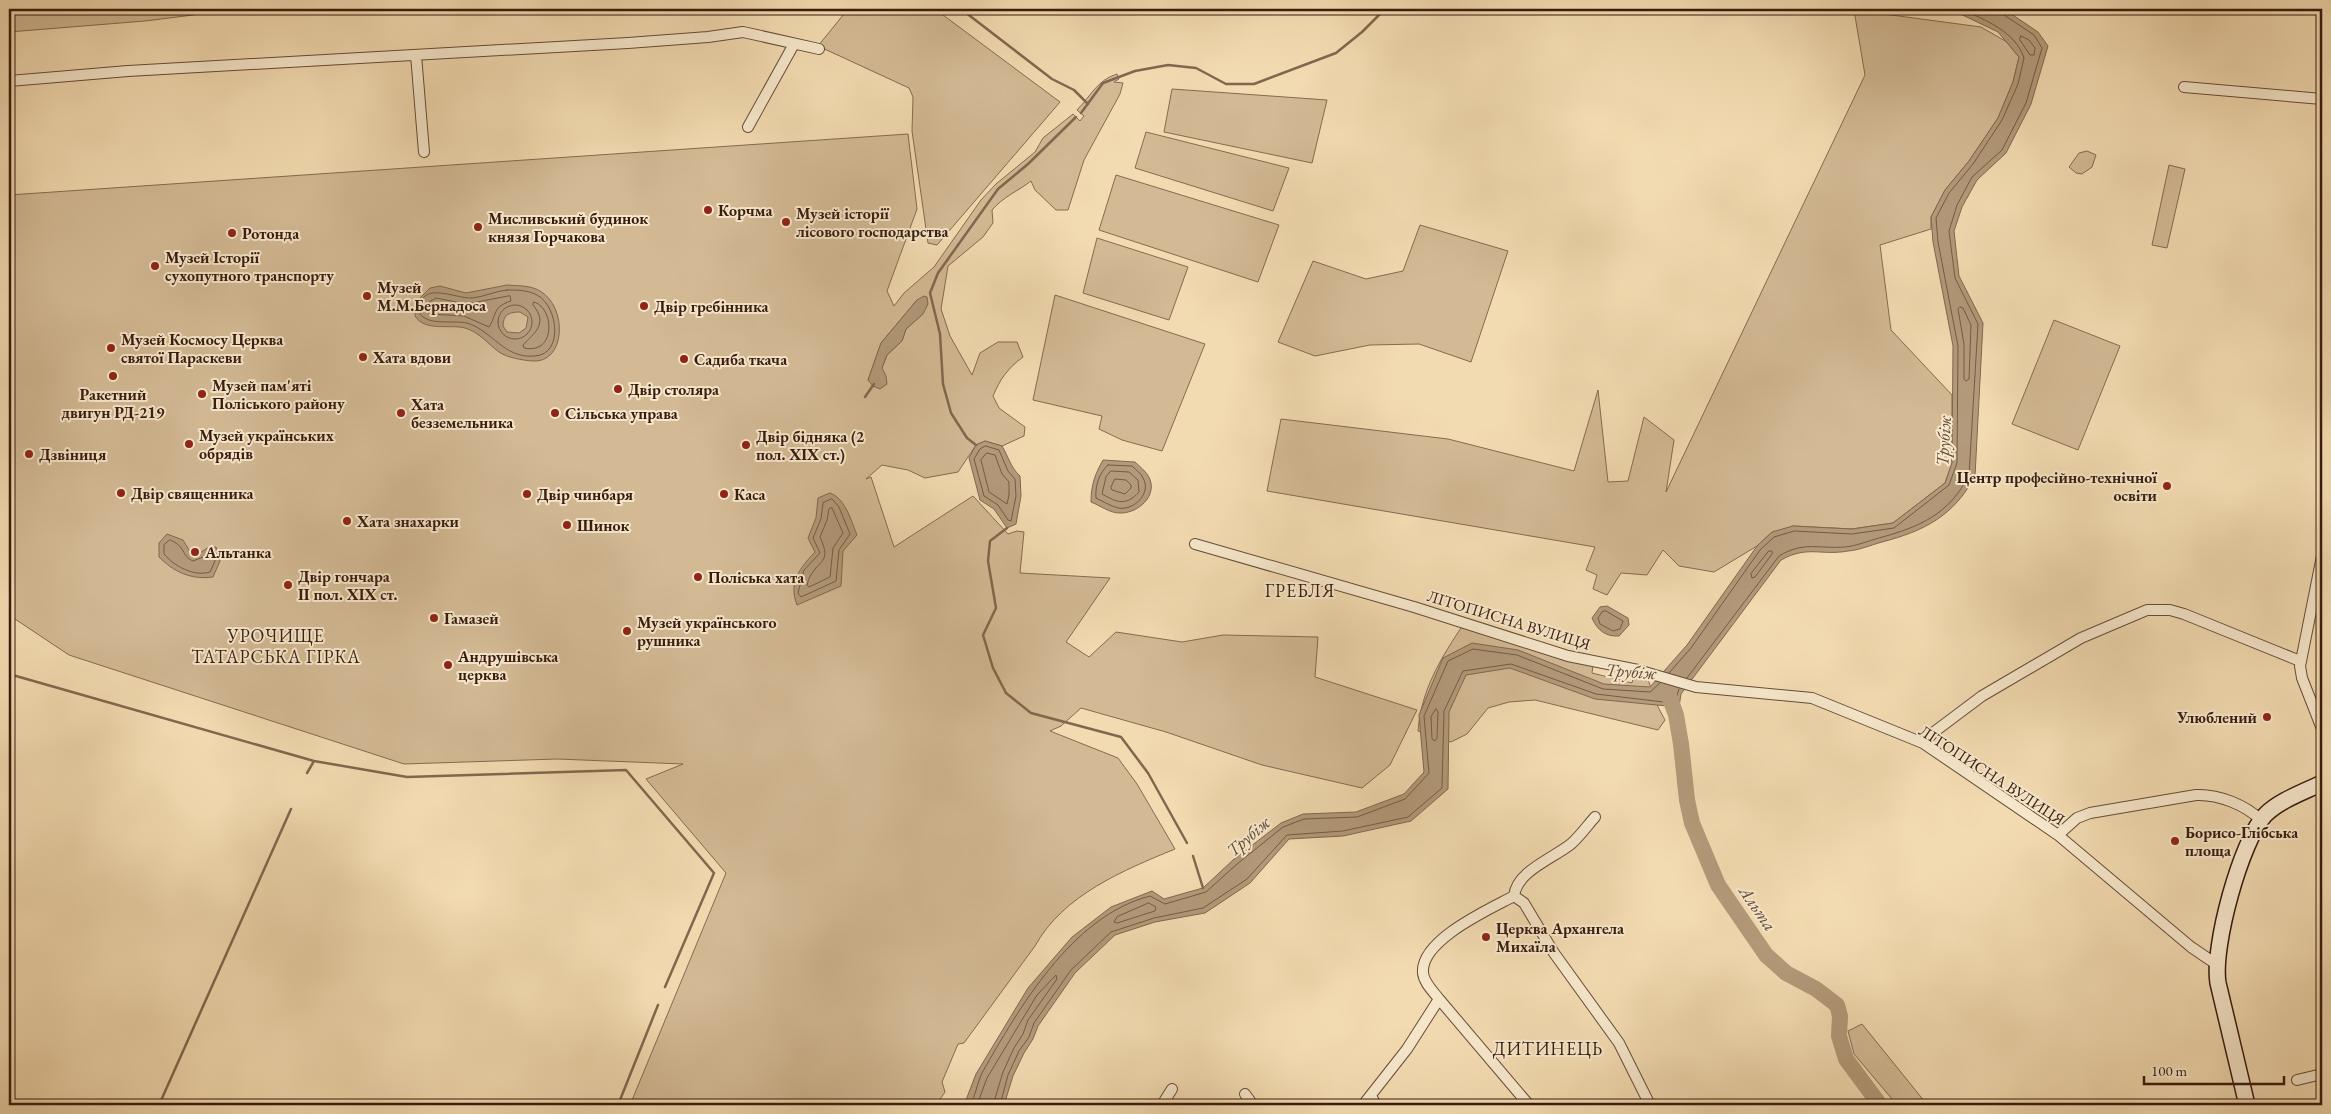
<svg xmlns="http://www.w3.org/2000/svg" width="2331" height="1114" font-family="'EB Garamond',serif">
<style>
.green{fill:#d3ba95;stroke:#866a52;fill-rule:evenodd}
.water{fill:#b39a7a;stroke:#82674f;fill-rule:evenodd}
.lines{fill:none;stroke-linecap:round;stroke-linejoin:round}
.shore{stroke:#765a44;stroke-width:1}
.stream{stroke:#82674f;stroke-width:2.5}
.river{stroke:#b39a7a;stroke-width:16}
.street-casing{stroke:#674b38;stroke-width:12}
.secondary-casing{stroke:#381b0f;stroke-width:18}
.street{stroke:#f7e8cc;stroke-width:10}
.secondary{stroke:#f7e8cc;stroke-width:15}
.poi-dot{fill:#8f2418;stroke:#f7e8cc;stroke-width:2}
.labels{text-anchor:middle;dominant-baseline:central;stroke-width:4;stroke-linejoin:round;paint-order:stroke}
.poi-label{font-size:16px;font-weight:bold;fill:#381b0f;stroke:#f7e8cc;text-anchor:start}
.street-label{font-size:16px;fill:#381b0f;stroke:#f7e8cc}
.water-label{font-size:18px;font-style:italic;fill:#634734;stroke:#f7e8cc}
.neighbourhood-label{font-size:18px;letter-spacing:1px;fill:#381b0f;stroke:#f7e8cc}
</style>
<rect width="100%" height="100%" fill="#f3dbb1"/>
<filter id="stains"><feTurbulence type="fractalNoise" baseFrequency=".004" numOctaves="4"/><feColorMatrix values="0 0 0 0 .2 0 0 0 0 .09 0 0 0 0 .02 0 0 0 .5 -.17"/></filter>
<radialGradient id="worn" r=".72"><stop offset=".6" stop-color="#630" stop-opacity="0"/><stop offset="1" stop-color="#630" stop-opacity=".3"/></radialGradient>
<path class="green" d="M9 9H241L145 21 9 32Z
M848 9H935L1060 102 937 245 928 243 912 131 913 97 909 88 818 46Z
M1854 10 1981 27 2007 42 2019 57 2013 82 1998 118 1969 161 1945 190 1931 217V229L1880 245 1891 330 1952 395V463L1945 483 1893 523 1852 529 1793 526 1771 533 1757 546 1714 572 1679 566 1663 550 1647 575 1621 573 1607 595 1593 589 1597 575 1586 570 1595 547 1267 491 1281 419 1448 439 1574 471 1598 390 1608 482 1628 481 1644 417 1674 440 1666 492 1865 75Z
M1117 74 1119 79 1114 82 1123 83 1120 94 1084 160 1068 210H1056L1035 190 1031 181C1018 191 1003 197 992 210L993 223 983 237 948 266 941 309 950 336 972 375 980 353 998 342H1017L1023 357C1008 368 1000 379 993 396L999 408 1025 427 1024 436 1002 446 985 441 976 445 958 472 925 478 908 470 882 465 866 479 871 477 894 547 973 496 1008 534 1017 531 1024 532 1020 573 1110 578 1066 642 1089 657 1116 632 1182 642 1223 635 1318 637 1315 677 1417 710 1390 765 1362 788 1262 765 1166 732 1081 708 1061 726 1050 731 1118 758 1137 784 1175 849C1124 870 1063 895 1035 946L964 1043 958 1044 942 1082 945 1092 936 1105H630L726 873 646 779 683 764 557 759 404 764 69 655 9 615V195L908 134 917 209 887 291 894 306 904 293 934 267 981 200 996 184 1035 152 1043 138 1073 114 1080 121 1084 116 1077 110C1091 96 1097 80 1117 74ZM917 300 923 314 906 329 902 341 887 355 882 368 868 380 881 343Z
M1172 89 1327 100 1312 163 1164 132Z
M1146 132 1289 168 1273 211 1135 168Z
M2087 151 2096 155 2092 167 2082 174 2076 173 2069 167 2079 153Z
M2169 165 2185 169 2167 248 2152 245Z
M1116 175 1279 225 1258 282 1099 230Z
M1420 225 1508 251 1471 362 1419 344 1370 345 1315 356 1278 342 1313 261 1366 279 1403 271Z
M1097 238 1188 267 1169 320 1083 293Z
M1055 295 1205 344 1162 451 1122 440 1099 429 1102 416 1033 400Z
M2054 320 2120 346 2078 450 2012 424Z
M1463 625 1593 665 1592 673 1632 683 1634 675 1647 677 1658 707 1665 720 1658 730 1535 700 1509 702 1488 708 1467 734 1451 742 1418 731C1421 690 1441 658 1463 625Z
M1862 1024 1925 1102 1928 1105H1897L1854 1054 1848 1031Z"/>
<path class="water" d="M1950 9H2004L2038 32 2048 46 2031 104 2006 153 1977 180 1962 207 1954 231 1959 276 1983 323 1975 476C1954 516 1924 531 1882 542 1871 545 1860 550 1848 551 1821 556 1808 545 1781 560L1681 694 1678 713H1673L1667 706 1595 699 1510 668 1466 675 1449 712 1448 789 1411 821 1343 836 1289 839 1250 883 1205 913 1155 922 1115 935 1075 973 1038 1026 1033 1039 1024 1053 1013 1076 1004 1105H964L976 1074 1028 988 1072 937 1111 907 1152 891 1164 899 1203 888 1233 860 1281 823 1303 814 1356 812 1404 794 1424 772 1419 715 1443 658 1472 643 1518 650 1604 684 1650 687 1687 645 1757 546 1772 532 1793 526 1852 529 1893 523 1945 483 1952 463 1953 346 1933 242 1931 217 1945 190 1969 161 1998 118 2013 82 2019 57 1998 32Z
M507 285C518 286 530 285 540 291 568 307 566 364 532 361 522 360 508 358 499 352 488 344 479 332 465 328 450 324 425 332 415 316L417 301 430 288 440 286 466 293ZM520 312 528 317 526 328 519 333 507 332 503 326C503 314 510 312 520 312Z
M924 296 927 297 928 304 923 314 906 329 902 341 887 355 882 368 886 376 887 384 880 389 873 386 868 380 881 343 917 300Z
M985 441 1002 446C1008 456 1011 468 1020 476L1021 496 1016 524 1007 528 994 509 980 500 969 458 976 445Z
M1103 460 1135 462C1141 468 1149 473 1151 483 1154 500 1135 514 1119 513 1110 513 1099 505 1091 502 1091 485 1095 474 1103 460Z
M830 493C846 499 851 521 857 535L843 551 841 586 797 605C788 582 800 568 815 552L808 538 816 518 818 498Z
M167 534 183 540 192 555 195 556 209 547H216L220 561 213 577C191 580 174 572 159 557V543Z
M1607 606 1628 618 1629 625 1619 636C1606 637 1597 630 1592 618L1600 607Z"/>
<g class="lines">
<path class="shore" d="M2021 36 2029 40 2035 48 2034 55H2030L2020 40Z
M507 290C517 290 528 290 537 295 558 306 564 354 535 356 504 359 493 331 467 323 454 320 429 326 420 314 417 278 455 299 472 298 484 297 495 291 507 290Z
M510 296 511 301C492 307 497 315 489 327L464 316 430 314 426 311 429 302 436 298 466 304Z
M534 302C554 307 557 355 524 348L523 345C534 333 549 324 533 305Z
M498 322a17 17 0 1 1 34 0a17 17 0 1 1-34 0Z
M1960 307 1963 308 1971 325 1969 379 1966 381 1964 379V344L1958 309Z
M986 446 999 450 1008 471 1015 479 1016 496 1011 521 1008 520 998 505 984 496 974 459 980 449Z
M987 453 995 455 1002 474 1009 482V495L1007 504 989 492 981 460Z
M1108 465 1132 466C1136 470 1141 473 1143 478 1152 493 1134 511 1118 508 1111 506 1102 501 1096 498 1095 486 1099 473 1108 465Z
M1111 471 1129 472 1138 480 1139 492C1126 506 1118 503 1102 494L1106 477Z
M1115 479 1126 480 1131 485V488L1125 494 1112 490 1111 488Z
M832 499 839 507 850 534 839 550 836 581 801 597 798 593 804 570 820 553 813 538 821 519 823 503Z
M832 508 843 533 833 548 830 577 809 587 807 585C814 558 834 567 820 537L827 520 829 509Z
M170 540C186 546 181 556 193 561L213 553 215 561 210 572C194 577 174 566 164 554V545Z
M1769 551H1772V554L1755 577 1752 578 1751 574Z
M1606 611 1623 621 1620 629 1613 631 1600 624 1598 618 1602 612Z
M1669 673 1691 648 1760 550 1774 537 1794 531 1852 534 1894 528 1949 485 1957 463 1958 346 1938 242 1936 218 1949 193 1973 164 2002 120 2018 84 2024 58C2015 31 1985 20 1961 9
M1687 678 1779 556C1804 541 1818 549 1845 547 1856 546 1868 541 1879 538 1919 527 1949 515 1969 475L1978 324 1955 278 1949 231 1957 205 1972 177 2002 150 2026 103 2042 48 2034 35 2004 15 2002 9
M1436 709 1438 712 1437 738 1435 741 1432 739 1431 717Z
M1149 903 1156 907 1155 911 1117 923 1114 922 1117 917Z
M970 1105C976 1095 977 1083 982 1073 1019 1008 1072 916 1150 896L1165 904 1206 892 1237 864 1283 827 1304 819 1357 817 1405 799 1429 773 1424 716 1448 661 1473 649 1517 655 1603 689 1650 692 1660 683
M977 1105 987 1078 1037 995 1056 975 1057 979 1028 1020 1023 1034 1014 1048 1003 1072 993 1105
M1000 1105 1008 1075 1019 1051 1029 1037 1034 1023 1071 970 1111 932 1154 918 1203 908 1247 879 1287 835 1343 831 1408 817 1442 788 1444 711 1463 671 1511 664 1596 694 1672 703 1675 701 1679 689"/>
<path class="stream" d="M961 9 1052 79 1074 90 1088 104
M1081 113 1103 83 1135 71 1168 65 1196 68 1226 84H1254L1336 53 1362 32 1385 9
M865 397 874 384
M976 445 967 438 951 413 943 384 940 334 930 293 938 273 998 189 1028 164 1076 117
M1007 528 990 541 988 561 996 608 983 635 993 668 1006 693 1031 713 1121 737 1148 773 1187 843
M9 674 314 761 307 773
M314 761 407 777 626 770 714 873 665 987
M1193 856 1203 888
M159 1105 291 809
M618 1105 658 1005"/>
<path class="river" d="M1668 693 1676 715 1681 744 1687 800 1692 823 1718 885 1766 955 1786 973 1816 989 1837 1005 1840 1016 1839 1036 1846 1059 1880 1105"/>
<defs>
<path id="street" d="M416 55 424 152
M9 81 128 71 628 43 708 37 743 32 819 49
M2184 87 2322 99
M748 127 794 44
M1195 544 1414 607 1568 656 1638 670 1696 687 1812 698 1923 743 2058 835 2191 947 2216 964
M2322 556 2300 666 2302 678 2322 729
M1923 743 1934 732 1982 696 2081 638 2147 610H2170L2184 614 2300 661
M1595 817C1587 826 1580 836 1571 844 1552 859 1517 871 1514 896L1524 903 1554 953 1619 1043 1650 1105
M2058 835 2077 818 2090 813 2196 795C2219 794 2245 805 2261 820
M1514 896C1490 909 1420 940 1423 973 1424 983 1433 991 1439 999L1529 1105
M2297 1080 2322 1074
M1245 1094 1253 1105
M1371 1096 1376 1105
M1162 1105 1172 1089
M1363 1105 1407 1049 1439 999"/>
<path id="secondary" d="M2247 1105 2218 983C2212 947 2241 841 2265 815 2280 800 2304 792 2322 783"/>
</defs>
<use href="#street" class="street-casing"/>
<use href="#secondary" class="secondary-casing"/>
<use href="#street" class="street"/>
<use href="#secondary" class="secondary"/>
</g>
<g class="poi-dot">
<circle cx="708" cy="210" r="5"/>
<circle cx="786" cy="222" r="5"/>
<circle cx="478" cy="227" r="5"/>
<circle cx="232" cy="233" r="5"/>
<circle cx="155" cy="266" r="5"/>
<circle cx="367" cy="296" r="5"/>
<circle cx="644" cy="306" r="5"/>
<circle cx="111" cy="348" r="5"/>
<circle cx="363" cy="357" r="5"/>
<circle cx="684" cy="359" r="5"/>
<circle cx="113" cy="376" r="5"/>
<circle cx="618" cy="389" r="5"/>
<circle cx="202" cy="394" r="5"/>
<circle cx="401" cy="413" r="5"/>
<circle cx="555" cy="413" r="5"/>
<circle cx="189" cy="444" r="5"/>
<circle cx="746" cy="445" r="5"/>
<circle cx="29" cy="454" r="5"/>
<circle cx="2167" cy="486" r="5"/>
<circle cx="121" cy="493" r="5"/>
<circle cx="527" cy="494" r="5"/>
<circle cx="724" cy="494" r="5"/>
<circle cx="347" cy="521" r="5"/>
<circle cx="567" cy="525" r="5"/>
<circle cx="195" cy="552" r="5"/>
<circle cx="698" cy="577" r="5"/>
<circle cx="288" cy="585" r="5"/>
<circle cx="434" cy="618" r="5"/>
<circle cx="627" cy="631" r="5"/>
<circle cx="448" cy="665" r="5"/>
<circle cx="2267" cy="717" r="5"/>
<circle cx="2175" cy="841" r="5"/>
<circle cx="1486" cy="937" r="5"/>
</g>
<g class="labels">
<g class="poi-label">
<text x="718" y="210">Корчма</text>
<text x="796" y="213">Музей історії<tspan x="796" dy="18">лісового господарства</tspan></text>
<text x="488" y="218">Мисливський будинок<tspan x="488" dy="18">князя Горчакова</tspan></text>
<text x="242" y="233">Ротонда</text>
<text x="165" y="257">Музей Історії<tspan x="165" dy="18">сухопутного транспорту</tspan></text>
<text x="377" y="287">Музей<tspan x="377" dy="18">М.М.Бернадоса</tspan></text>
<text x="654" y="306">Двір гребінника</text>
<text x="121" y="339">Музей Космосу Церква<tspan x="121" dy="18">святої Параскеви</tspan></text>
<text x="373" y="357">Хата вдови</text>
<text x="694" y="359">Садиба ткача</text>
<text x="212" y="385">Музей пам'яті<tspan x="212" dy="18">Поліського району</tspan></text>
<text x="628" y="389">Двір столяра</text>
<text x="113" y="394" text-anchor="middle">Ракетний<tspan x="113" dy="18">двигун РД-219</tspan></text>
<text x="411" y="404">Хата<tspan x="411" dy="18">безземельника</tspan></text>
<text x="565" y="413">Сільська управа</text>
<text x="199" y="435">Музей українських<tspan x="199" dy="18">обрядів</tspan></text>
<text x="756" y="436">Двір бідняка (2<tspan x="756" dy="18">пол. XIX ст.)</tspan></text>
<text x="39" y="454">Дзвіниця</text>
<text x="2157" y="477" text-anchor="end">Центр професійно-технічної<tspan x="2157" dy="18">освіти</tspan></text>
<text x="131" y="493">Двір священника</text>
<text x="537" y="494">Двір чинбаря</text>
<text x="734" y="494">Каса</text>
<text x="357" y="521">Хата знахарки</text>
<text x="577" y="525">Шинок</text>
<text x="205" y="552">Альтанка</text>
<text x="298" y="576">Двір гончара<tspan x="298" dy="18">II пол. XIX ст.</tspan></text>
<text x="708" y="577">Поліська хата</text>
<text x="444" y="618">Гамазей</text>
<text x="637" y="622">Музей українського<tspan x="637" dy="18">рушника</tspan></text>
<text x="458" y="656">Андрушівська<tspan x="458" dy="18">церква</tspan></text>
<text x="2257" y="717" text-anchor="end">Улюблений</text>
<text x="2185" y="832">Борисо-Глібська<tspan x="2185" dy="18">площа</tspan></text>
<text x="1496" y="928">Церква Архангела<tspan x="1496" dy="18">Михаїла</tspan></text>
</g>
<g class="street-label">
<text transform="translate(1509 620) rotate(17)">ЛІТОПИСНА ВУЛИЦЯ</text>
<text transform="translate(1992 775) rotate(33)">ЛІТОПИСНА ВУЛИЦЯ</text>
</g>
<g class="water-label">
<text transform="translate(1943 441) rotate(-87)">Трубіж</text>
<text transform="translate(1631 671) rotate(4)">Трубіж</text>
<text transform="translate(1248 836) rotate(-41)">Трубіж</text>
<text transform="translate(1758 908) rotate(55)">Альта</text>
</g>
<g class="neighbourhood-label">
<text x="1300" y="590">ГРЕБЛЯ</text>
<text x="276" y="635">УРОЧИЩЕ<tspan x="276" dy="21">ТАТАРСЬКА ГІРКА</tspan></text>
<text x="1548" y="1048">ДИТИНЕЦЬ</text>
</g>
</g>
<rect width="2331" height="1114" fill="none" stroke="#f3dbb1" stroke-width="30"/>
<rect x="10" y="10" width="2311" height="1094" fill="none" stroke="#381b0f" stroke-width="2.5"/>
<rect x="15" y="15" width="2301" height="1084" fill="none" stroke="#381b0f"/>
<path d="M2144 1076v8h140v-8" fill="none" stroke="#381b0f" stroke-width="2.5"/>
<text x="2151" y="1076" font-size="15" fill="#381b0f" stroke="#f7e8cc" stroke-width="4" paint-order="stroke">100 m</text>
<rect width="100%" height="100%" filter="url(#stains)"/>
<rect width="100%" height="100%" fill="url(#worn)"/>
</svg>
